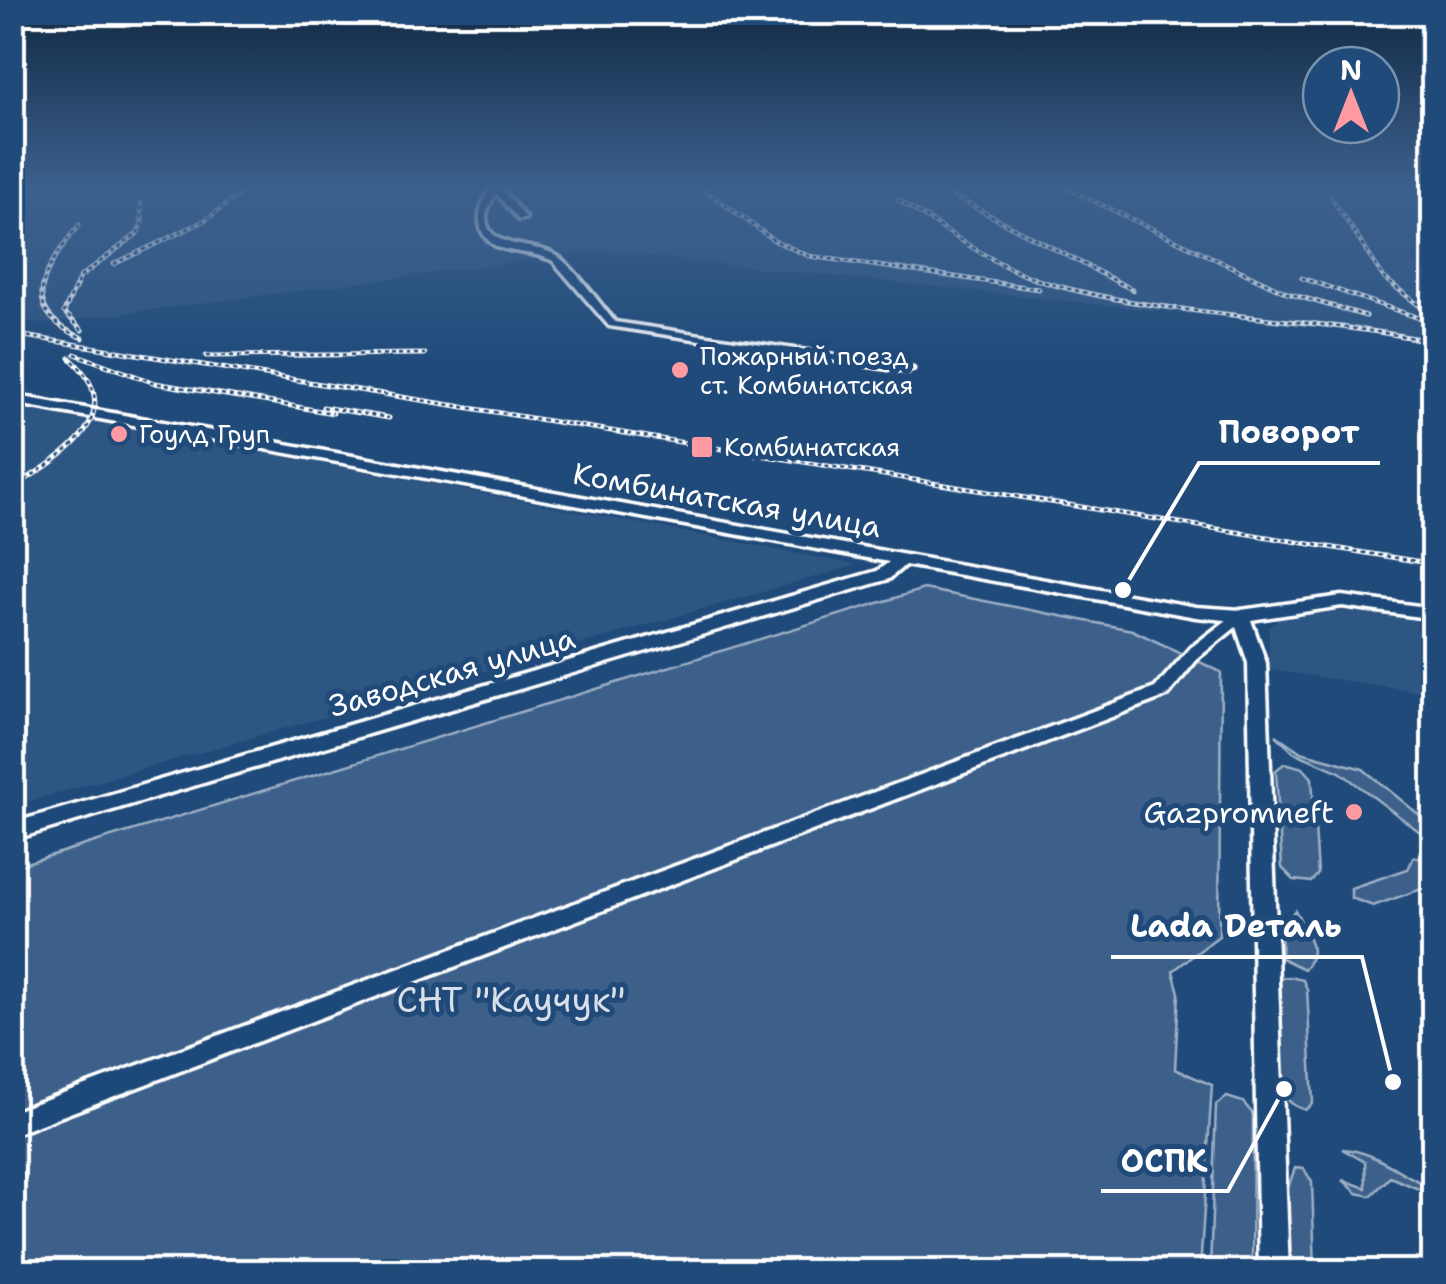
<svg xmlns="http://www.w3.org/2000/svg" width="1446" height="1284" font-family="'Shantell Sans',sans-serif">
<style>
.built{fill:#2e5683}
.green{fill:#3c618b;stroke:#9eb0c5;stroke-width:2.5}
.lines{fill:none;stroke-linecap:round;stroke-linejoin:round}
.minor-casing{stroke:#fff;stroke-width:7}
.major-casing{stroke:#fff;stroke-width:7}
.minor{fill:#1f4a7a;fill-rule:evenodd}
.major{fill:#1f4a7a;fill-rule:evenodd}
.rail-casing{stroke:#fff;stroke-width:5}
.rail{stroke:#1f4a7a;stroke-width:2.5;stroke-dasharray:4;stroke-linecap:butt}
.poi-dot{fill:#ff9aa2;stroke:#1f4a7a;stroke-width:4}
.labels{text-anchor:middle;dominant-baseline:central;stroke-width:10;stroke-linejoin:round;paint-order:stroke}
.far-poi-label{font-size:25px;fill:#fff;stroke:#1f4a7a;text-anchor:start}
.street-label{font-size:30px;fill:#fff;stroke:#1f4a7a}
.poi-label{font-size:30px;fill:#fff;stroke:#1f4a7a;text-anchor:end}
.near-park-label{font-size:35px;fill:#d8dfe8;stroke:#1f4a7a}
.leader{fill:none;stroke:#fff;stroke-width:4}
.callout-dot{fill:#fff;stroke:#1f4a7a;stroke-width:4}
.callout-label{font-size:32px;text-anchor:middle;font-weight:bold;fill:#fff;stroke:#1f4a7a;stroke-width:10;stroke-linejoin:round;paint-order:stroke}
</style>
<rect width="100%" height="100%" fill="#1f4a7a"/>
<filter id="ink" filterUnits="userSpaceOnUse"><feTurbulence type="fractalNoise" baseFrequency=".01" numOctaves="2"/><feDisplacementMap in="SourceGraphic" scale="20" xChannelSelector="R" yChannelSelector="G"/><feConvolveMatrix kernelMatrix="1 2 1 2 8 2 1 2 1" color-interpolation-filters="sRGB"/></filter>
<g filter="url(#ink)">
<path class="built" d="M12 186H1394L1433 201V216L1425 219 1412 261 1433 278V340L598 251 43 324 13 319Z
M12 404H13L857 565 13 806Z
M1330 604 1415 618 1423 647 1433 649V693L1269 670V627L1286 615Z"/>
<path class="green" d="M924 589 1132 630 1221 672 1219 936 1173 971 1179 993 1175 1069 1212 1085 1200 1271 13 1272V867Z
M1276 735 1301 752 1363 769 1433 826 1434 860 1433 861 1428 838 1340 772 1293 752Z
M1285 763 1303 768 1312 778 1318 874 1311 882 1294 880 1282 868 1276 770Z
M1414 857 1433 861V885L1373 906 1351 898V888L1408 869Z
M1295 910C1305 930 1322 952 1304 969L1281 958 1282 928Z
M1290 977 1303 980 1307 989 1313 1103 1305 1110C1297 1107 1291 1105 1286 1097 1274 1073 1279 1013 1278 984L1281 978Z
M1227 1097 1243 1102 1253 1114 1252 1271H1210L1216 1105Z
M1342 1149C1377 1151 1401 1176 1433 1188V1195L1390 1177 1371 1196 1357 1193 1343 1180 1366 1188 1365 1162Z
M1295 1168 1304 1169 1312 1182 1315 1271 1288 1272 1286 1193Z"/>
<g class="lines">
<defs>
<path id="minor" d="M490 186 500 187 526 218 519 220 496 193 494 195C492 201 486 211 486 217 486 251 538 242 557 256 576 269 599 303 615 322L908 366 913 369 908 372 609 326 553 261C534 251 509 253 496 246 473 233 477 206 492 189Z
M1241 611 1246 613 1248 616 1246 619 1199 657 1167 696 12 1135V1112L1155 688 1189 649 1236 613Z"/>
<path id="major" d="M12 395 1196 607 1241 610 1342 596 1434 608V619L1342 606 1251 620 1266 663 1289 1272H1259L1248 663 1234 621 1196 617 905 565 889 579 12 840V823L877 571 889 562 12 403Z"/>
</defs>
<use href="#minor" class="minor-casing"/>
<use href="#major" class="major-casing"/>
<use href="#minor" class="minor"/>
<use href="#major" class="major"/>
<defs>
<path id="rail" d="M699 186 775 241 809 256 1039 289
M934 186 1133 290
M1062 186 1287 293 1366 316
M1331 197 1384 278 1434 317
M898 200C946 229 996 269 1051 284 1171 318 1310 316 1434 342
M79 225C47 266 13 309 83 338
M114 264 204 221 238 196 236 186
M1302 278 1419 318
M82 330 64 312 80 277 137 234 142 224 141 203
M12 334 1434 564
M75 354 155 383 333 413
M206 356 425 354
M323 407 389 418
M12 488C62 457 133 415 70 358"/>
</defs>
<use href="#rail" class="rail-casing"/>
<use href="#rail" class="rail"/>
</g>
</g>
<linearGradient id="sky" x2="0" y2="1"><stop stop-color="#112943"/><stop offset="0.51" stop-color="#3c608d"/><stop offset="1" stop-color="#3c608d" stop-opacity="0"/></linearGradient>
<rect width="1446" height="366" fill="url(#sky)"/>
<g class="poi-dot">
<circle cx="680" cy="370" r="10"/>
<circle cx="119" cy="434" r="10"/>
<rect x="690" y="435" width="24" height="24" rx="5"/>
<circle cx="1354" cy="812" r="10"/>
</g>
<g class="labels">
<g class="far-poi-label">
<text x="700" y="356">Пожарный поезд<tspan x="700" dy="29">ст. Комбинатская</tspan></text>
<text x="139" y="434">Гоулд Груп</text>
<text x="724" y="447">Комбинатская</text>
</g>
<g class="street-label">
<text transform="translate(727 500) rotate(10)">Комбинатская улица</text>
<text transform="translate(452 672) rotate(-16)">Заводская улица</text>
</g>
<g class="poi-label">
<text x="1334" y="812">Gazpromneft</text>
</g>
<g class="near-park-label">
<text x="511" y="999">СНТ "Каучук"</text>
</g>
</g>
<path class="leader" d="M1123 590L1199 463H1380M1393 1082L1362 957H1111M1284 1089L1228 1191H1101"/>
<g class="callout-dot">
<circle cx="1123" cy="590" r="10"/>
<circle cx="1393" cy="1082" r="10"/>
<circle cx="1284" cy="1089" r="10"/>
</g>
<g class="callout-label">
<text x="1289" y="443">Поворот</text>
<text x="1236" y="937">Lada Dеталь</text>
<text x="1164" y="1172">ОСПК</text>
</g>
<rect width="1446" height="1284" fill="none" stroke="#1f4a7a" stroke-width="50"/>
<rect x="25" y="25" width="1396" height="1234" fill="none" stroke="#fff" stroke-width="4" filter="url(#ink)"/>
<g transform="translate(1351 95)"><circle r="48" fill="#1f4a7a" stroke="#7992af" stroke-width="2.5"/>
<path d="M0-8L18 38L0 25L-18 38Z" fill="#ff9aa2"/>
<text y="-15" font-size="28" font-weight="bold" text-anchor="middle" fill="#ffffff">N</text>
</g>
</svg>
